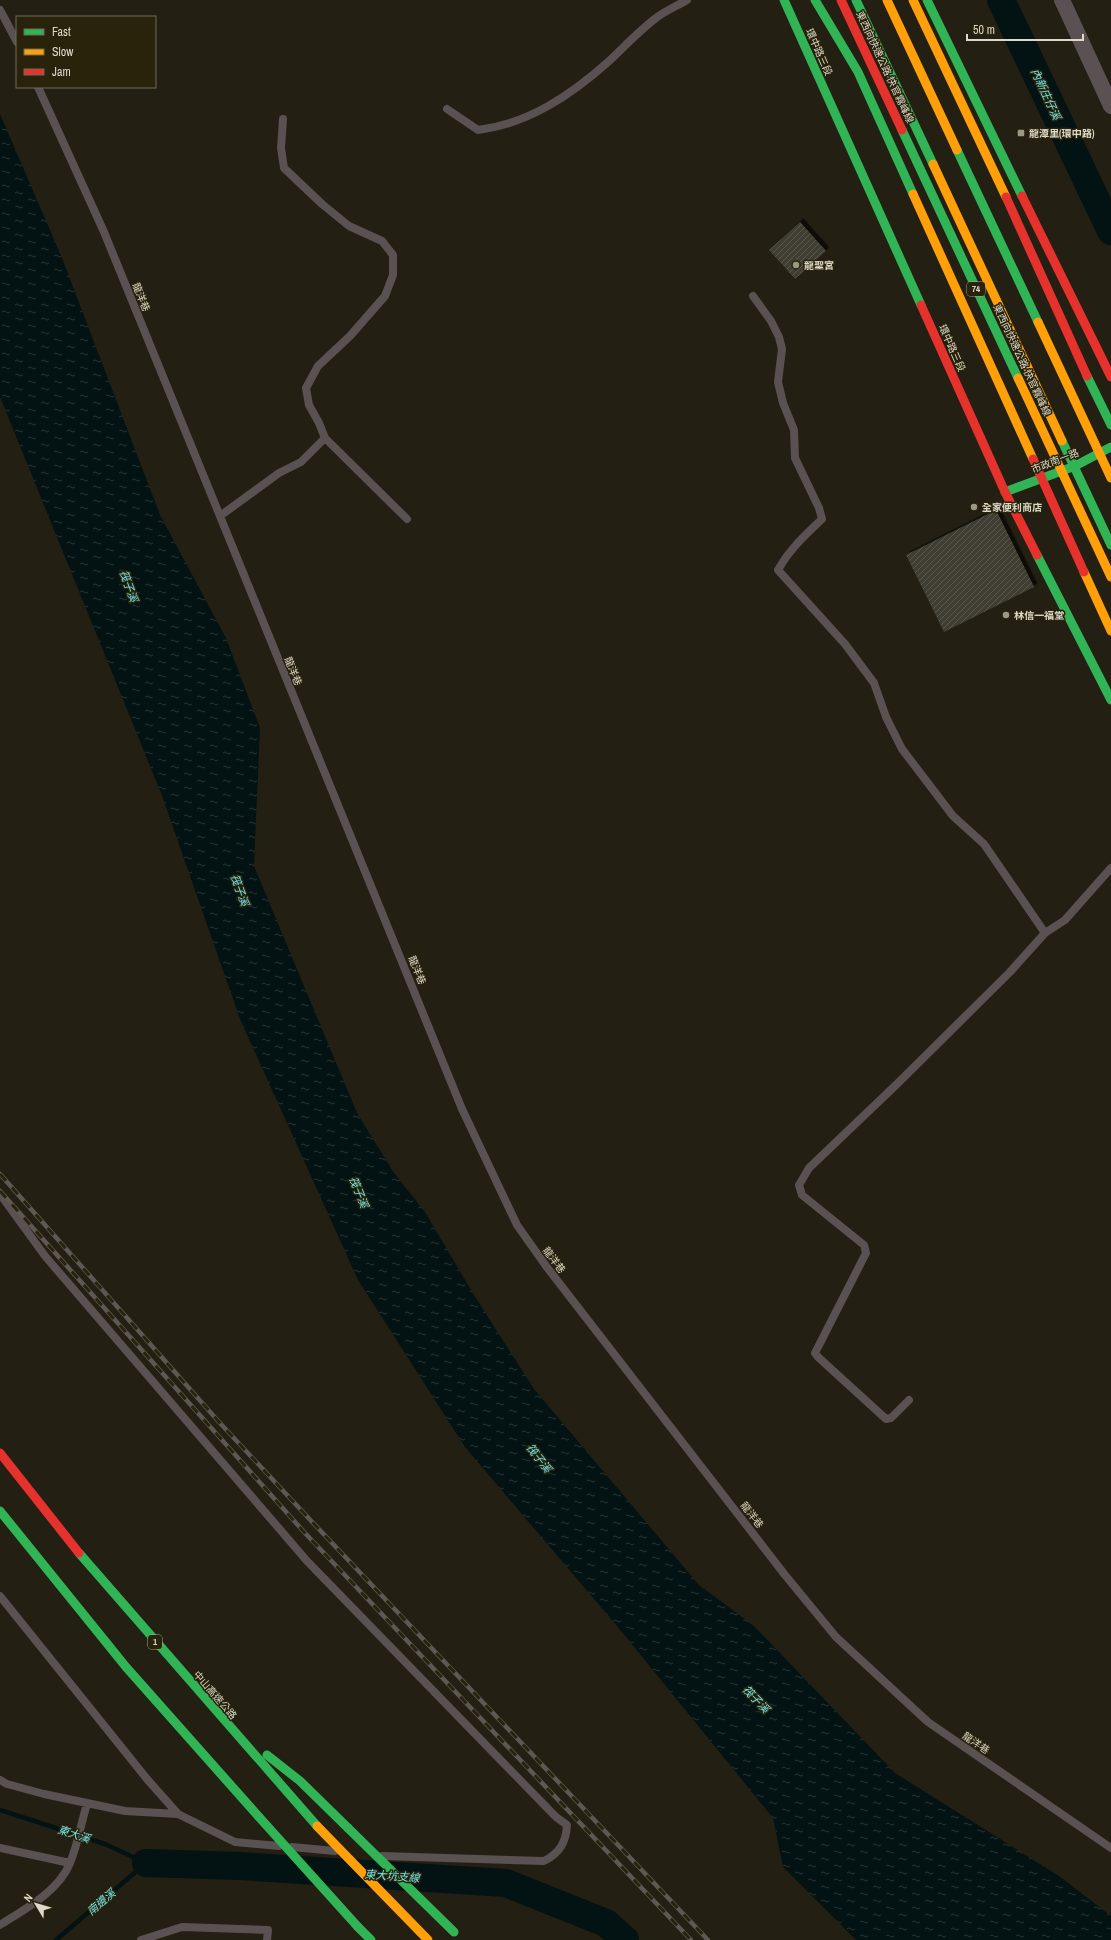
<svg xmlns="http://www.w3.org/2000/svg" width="1111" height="1940" font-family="'Archivo Narrow','Noto Sans TC',sans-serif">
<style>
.water{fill:url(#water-ripples)}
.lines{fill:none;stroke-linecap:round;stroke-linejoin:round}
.stream{stroke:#031212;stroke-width:4.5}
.river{stroke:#031212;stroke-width:28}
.building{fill:url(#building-hatch);filter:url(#shadow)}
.lane{stroke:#595152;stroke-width:8}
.street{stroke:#595152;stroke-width:16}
.fast{stroke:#30b455;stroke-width:9}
.slow{stroke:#ff9f0a;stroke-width:9}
.jam{stroke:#e5322d;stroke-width:9}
.rail-casing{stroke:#5d5853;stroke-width:4.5}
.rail{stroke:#29230c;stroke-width:3;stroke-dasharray:9;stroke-linecap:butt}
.fast-bridge{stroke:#30b455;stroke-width:9}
.slow-bridge{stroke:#ff9f0a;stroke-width:9}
.jam-bridge{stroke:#e5322d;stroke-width:9}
.poi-dot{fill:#9b988a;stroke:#29230c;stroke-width:1.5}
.labels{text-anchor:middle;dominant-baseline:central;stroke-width:3;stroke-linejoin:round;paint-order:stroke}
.shield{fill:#29230c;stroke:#a6a292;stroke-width:1}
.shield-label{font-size:9px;font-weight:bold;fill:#dcd9cb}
.street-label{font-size:10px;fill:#dcd9cb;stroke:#29230c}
.poi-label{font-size:10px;font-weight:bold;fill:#dcd9cb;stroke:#29230c;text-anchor:start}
.water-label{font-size:11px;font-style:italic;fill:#73e3e7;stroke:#29230c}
</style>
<defs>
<pattern id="water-ripples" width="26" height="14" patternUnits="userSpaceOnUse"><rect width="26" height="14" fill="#031212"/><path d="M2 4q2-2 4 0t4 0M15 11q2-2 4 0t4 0" fill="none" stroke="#273433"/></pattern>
<pattern id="building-hatch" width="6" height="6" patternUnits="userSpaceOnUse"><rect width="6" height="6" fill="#3f3c32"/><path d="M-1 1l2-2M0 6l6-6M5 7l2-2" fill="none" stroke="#5a584e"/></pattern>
<filter id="shadow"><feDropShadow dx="3.5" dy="-3.5" stdDeviation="0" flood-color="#0009"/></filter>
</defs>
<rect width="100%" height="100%" fill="#231f12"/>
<path class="water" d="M0 114 62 258 160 515 226 638 260 728 254 866 357 1113 394 1173 425 1212 474 1295 534 1389 699 1585 754 1626 895 1773 1059 1876 1111 1916V1940H856L783 1867 773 1818 622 1632 465 1447 358 1280 240 1019 161 793 0 397Z"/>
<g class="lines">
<path class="stream" d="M0 1810 105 1844 146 1863 56 1940"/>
<path class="river" d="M1001 0 1111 231
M146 1863 239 1866 506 1883 606 1923 625 1940"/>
</g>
<path class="building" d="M800 222 826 251 795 279 769 250Z
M996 510 1034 587 944 632 906 555Z"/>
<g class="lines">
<path class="lane" d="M0 10 17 42
M38 87 104 232 462 1109 517 1225 546 1266 785 1575 836 1637 928 1722 1111 1848
M447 109 478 130C528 124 571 95 608 62 624 47 639 31 656 18 665 11 677 6 687 0
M753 296 771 321 779 337 782 349 778 382 783 403 794 430 795 458 819 508 822 519C805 535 789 550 778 570L845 644 874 683 886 717 902 749 953 816 984 844 1045 933
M325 438 407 519
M220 516 279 473 301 462 325 438 319 423 309 405 306 388 318 366 350 336 385 296 393 275V255L382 241 349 226 322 204 284 168 281 148 283 119
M0 1194 45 1256 307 1561 556 1817 567 1825C566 1842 560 1853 544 1861L382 1856
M909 1400 891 1418 886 1419 818 1357 815 1353 866 1253 864 1245 802 1195 799 1185 809 1168 896 1085 1010 972 1045 933 1065 920 1111 868
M0 1596 147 1779 178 1814
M0 1780 7 1784 44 1794 125 1811 178 1814 235 1842 279 1846
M292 1847 335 1851
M0 1848 70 1863
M0 1925C25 1909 59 1891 70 1863 78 1844 81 1823 87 1804
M141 1940 182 1927 268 1930 267 1940"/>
<path class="street" d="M1062 0 1111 106"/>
<path class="fast" d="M784 0 921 305
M856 0 933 164
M927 0 1022 196
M1087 376 1111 425
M1062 441 1111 545
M1005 492 1075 466 1111 447
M1037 555 1111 700
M0 1511 126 1667 259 1817
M79 1553 317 1826
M267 1755 300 1781 348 1828
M358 1927 371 1940"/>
<path class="slow" d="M913 0 1006 197
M933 164 1062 441"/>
<path class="jam" d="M1022 196 1111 377
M1006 197 1087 376
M921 305 1005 492 1037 555
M0 1453 79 1553"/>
<defs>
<path id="rail" d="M0 1174 219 1422 315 1525 708 1940
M0 1191 304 1532 691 1940"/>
</defs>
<use href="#rail" class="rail-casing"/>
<use href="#rail" class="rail"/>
<path class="fast-bridge" d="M815 0 858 72 913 194
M902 130 1018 378
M957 150 1038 322
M259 1817 358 1927
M348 1828 454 1932"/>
<path class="slow-bridge" d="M887 0 957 150
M913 194 1033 459
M1038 322 1111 478
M1018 378 1111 577
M1084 572 1111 631
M317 1826 428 1940"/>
<path class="jam-bridge" d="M841 0 902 130
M1033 459 1084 572"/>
</g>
<g class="poi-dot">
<rect x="1017" y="129" width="8" height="8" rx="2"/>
<circle cx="796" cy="265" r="4"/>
<circle cx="974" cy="507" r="4"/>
<circle cx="1006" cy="615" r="4"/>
</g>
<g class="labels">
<g class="shield">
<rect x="967" y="282" width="18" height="14" rx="3"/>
<rect x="148" y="1635" width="14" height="14" rx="3"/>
</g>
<g class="shield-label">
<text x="976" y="289">74</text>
<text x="155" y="1642">1</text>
</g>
<g class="street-label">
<text transform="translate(819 52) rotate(66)">環中路三段</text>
<text transform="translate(885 67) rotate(65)">東西向快速公路 快官霧峰線</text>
<text transform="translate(141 297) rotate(68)">龍洋巷</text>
<text transform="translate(952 348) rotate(66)">環中路三段</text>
<text transform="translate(1022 360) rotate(65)">東西向快速公路 快官霧峰線</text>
<text transform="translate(1055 461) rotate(-21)">市政南一路</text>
<text transform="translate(293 671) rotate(68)">龍洋巷</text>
<text transform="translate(417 970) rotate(68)">龍洋巷</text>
<text transform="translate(554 1260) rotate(53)">龍洋巷</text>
<text transform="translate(752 1515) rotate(52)">龍洋巷</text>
<text transform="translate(215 1695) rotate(49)">中山高速公路</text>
<text transform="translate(976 1743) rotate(34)">龍洋巷</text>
</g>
<g class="poi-label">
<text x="1029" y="133">龍潭里(環中路)</text>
<text x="804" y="265">龍聖宮</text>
<text x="982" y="507">全家便利商店</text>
<text x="1014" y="615">林信一福堂</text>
</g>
<g class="water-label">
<text transform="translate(1046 94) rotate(65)">內新庄仔溪</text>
<text transform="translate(129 586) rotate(70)">筏子溪</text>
<text transform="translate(240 890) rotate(70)">筏子溪</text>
<text transform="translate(359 1192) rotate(68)">筏子溪</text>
<text transform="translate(539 1458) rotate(52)">筏子溪</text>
<text transform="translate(756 1699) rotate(46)">筏子溪</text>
<text transform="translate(74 1834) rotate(18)">東大溪</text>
<text transform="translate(392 1876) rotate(4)">東大坑支線</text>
<text transform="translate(101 1902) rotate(-40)">南邊溪</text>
</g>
</g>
<rect x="16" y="16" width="140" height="72" fill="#29230c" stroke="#716c58"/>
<rect x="24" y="29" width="20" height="6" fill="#30b455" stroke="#716c58"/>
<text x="52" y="36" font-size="12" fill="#dcd9cb">Fast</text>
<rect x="24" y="49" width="20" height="6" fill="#ff9f0a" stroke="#716c58"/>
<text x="52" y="56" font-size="12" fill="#dcd9cb">Slow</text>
<rect x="24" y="69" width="20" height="6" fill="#e5322d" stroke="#716c58"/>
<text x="52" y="76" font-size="12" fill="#dcd9cb">Jam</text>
<g transform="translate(36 1904) rotate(308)" stroke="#29230c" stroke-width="3" paint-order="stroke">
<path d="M0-3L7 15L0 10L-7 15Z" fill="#dcd9cb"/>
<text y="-6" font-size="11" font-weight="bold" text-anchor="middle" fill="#dcd9cb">N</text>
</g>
<path d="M967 34v6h116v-6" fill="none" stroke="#dcd9cb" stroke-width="2"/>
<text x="973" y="34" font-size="12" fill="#dcd9cb" stroke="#29230c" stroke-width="3" paint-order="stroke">50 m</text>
</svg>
